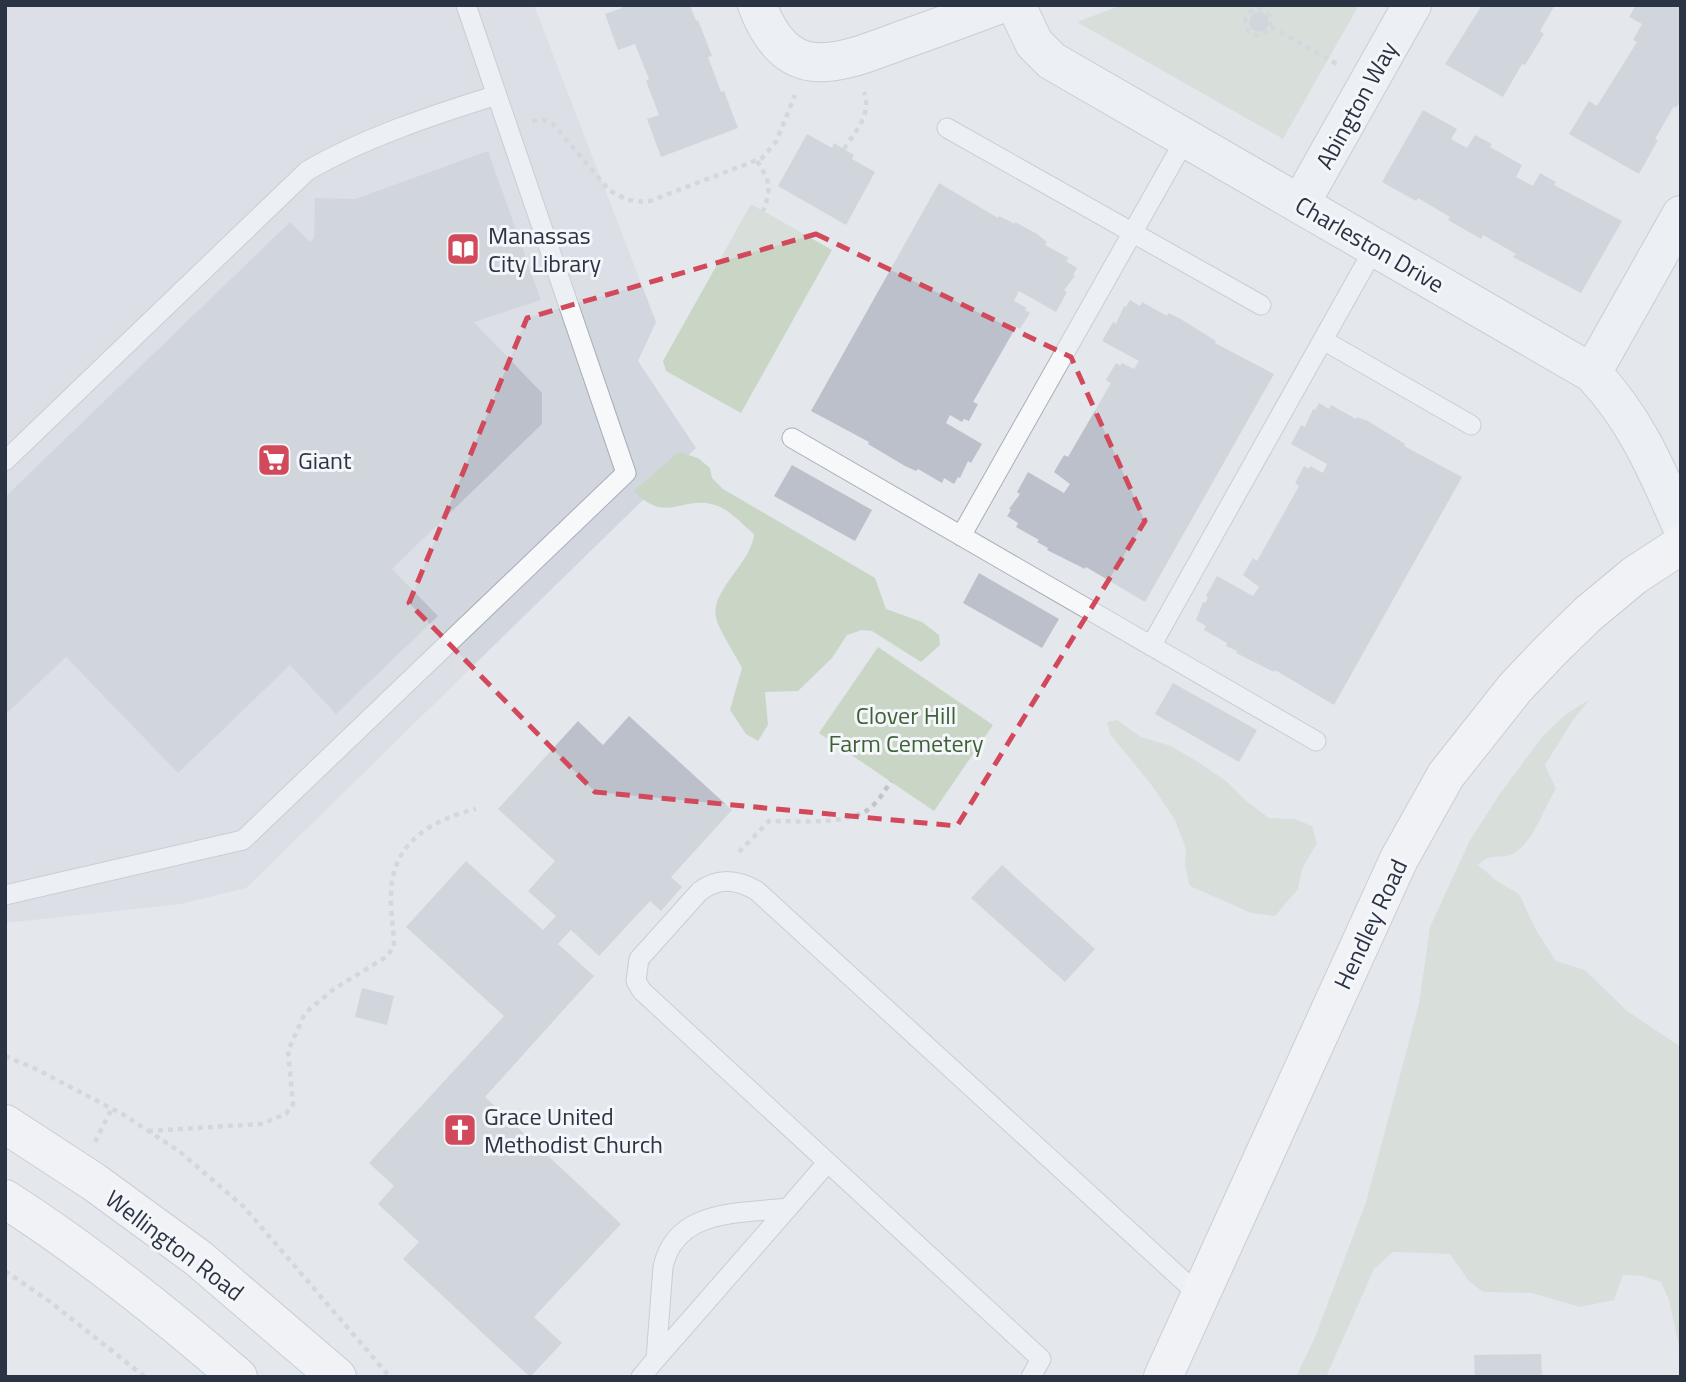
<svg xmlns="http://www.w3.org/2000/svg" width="1686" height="1382" font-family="'Titillium Web',sans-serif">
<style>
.built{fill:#d2d6de}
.green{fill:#c9d6c5}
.building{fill:#bbc0ca}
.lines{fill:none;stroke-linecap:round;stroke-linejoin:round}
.lane-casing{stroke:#a9aeb7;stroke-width:21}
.street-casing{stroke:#a9aeb7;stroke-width:40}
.secondary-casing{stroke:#a9aeb7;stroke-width:40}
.path{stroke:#c2c5cb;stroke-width:4.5;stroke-dasharray:5 5;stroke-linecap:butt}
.lane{stroke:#f7f8fa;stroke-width:19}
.street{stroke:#f7f8fa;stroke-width:38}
.secondary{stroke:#fff;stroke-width:38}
.marked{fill:none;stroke:#d1495b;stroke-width:5;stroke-dasharray:14 9;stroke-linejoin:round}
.labels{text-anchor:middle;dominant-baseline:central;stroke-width:6;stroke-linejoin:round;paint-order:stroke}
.street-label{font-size:24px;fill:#2b3445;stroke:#f4f6f9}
.poi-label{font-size:24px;fill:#2b3445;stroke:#f4f6f9;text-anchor:start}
.park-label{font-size:24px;fill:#3f6138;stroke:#f4f6f9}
</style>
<rect width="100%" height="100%" fill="#e4e7ec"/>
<path class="built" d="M5 5H534L656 322 638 361 696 448 246 888 180 904 5 923Z"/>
<path class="green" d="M1122 5H1359L1283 139 1077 22Z
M751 204 832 250 741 413 666 371 663 361Z
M679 452 698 458 710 468 712 478 723 489 875 578 886 609 922 622 939 635 940 645 921 662 872 631 862 630 847 635 832 658 798 691 765 692 768 725 758 741 746 734 730 710 742 668C736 656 719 630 716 618 710 590 752 563 754 534 743 525 729 509 715 505 682 495 666 525 634 491Z
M878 647 993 725 934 811 819 733Z
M1589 700 1573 720 1545 765 1556 789C1543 809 1534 842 1514 853 1500 861 1492 851 1478 865L1498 882 1519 894 1536 930 1556 961 1585 970 1627 1011 1681 1047V1355L1669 1300 1661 1282 1642 1276 1623 1275 1614 1300 1580 1307 1532 1293 1483 1292 1468 1280 1450 1254 1393 1252 1374 1269 1326 1377H1296L1315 1337 1366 1202 1419 1004 1430 927 1469 842 1499 795 1542 737 1566 714Z
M1117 720 1141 737 1171 746 1198 762 1226 781 1245 800 1269 818 1295 819 1312 826 1317 843 1302 869 1298 889 1275 916 1251 913 1190 886 1185 867 1186 849 1175 820 1153 787 1110 734 1107 722Z"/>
<path class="building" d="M621 5H690L696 21 698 20 712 56 708 57 721 92 724 91 738 128 661 157 647 119 659 115 646 81 649 79 635 44 618 50 605 14 622 8Z
M1482 5H1555L1540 31 1544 34 1525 65 1522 64 1503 97 1445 64Z
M1636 5H1681V100L1676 108 1674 106 1655 139 1658 140 1639 174 1569 134 1589 101 1597 106 1637 42 1633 40 1642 24 1629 17Z
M1249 22a10 10 0 1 1 20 0a10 10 0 1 1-20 0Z
M1423 110 1457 129 1451 139 1467 148 1475 135 1492 144 1490 147 1522 165 1516 177 1533 186 1540 173 1556 182 1554 185 1622 221 1581 293 1513 257 1516 254 1483 235 1481 239 1448 220 1450 217 1418 198 1416 201 1382 182Z
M807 134 832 148 834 143 854 155 852 159 875 172 846 225 778 186Z
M488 151 541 300 474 322 542 393V424L392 569 438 616 336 714 290 665 178 773 66 657 5 715V497L290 222 310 242 314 238 315 198 355 199Z
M939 183 998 218 999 216 1015 224V222L1037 234 1047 242 1045 245 1069 258 1066 261 1077 268 1073 275 1075 276 1064 290 1067 292 1056 312 1019 291 1014 301 1027 308 1025 310 1030 313 1020 329 1016 327 973 402 978 404 969 421 964 419 962 422 950 415 946 423 982 444 971 463 968 461 960 478 958 477 954 484 944 478 942 483 918 469 916 471 905 466 868 444 869 442 811 411Z
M1130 300 1140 306 1142 302 1167 316 1168 313 1179 318 1216 341 1215 343 1274 374 1145 602 1086 567 1085 569 1047 550 1048 548 1037 542 1039 540 1016 527 1018 523 1007 516 1011 510 1009 509 1020 494 1017 492 1028 472 1064 493 1070 484 1054 472 1064 455 1068 457 1111 383 1106 380 1116 363 1120 366 1122 363 1134 369 1139 361 1102 341 1113 322 1116 324 1124 306 1126 307Z
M1319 403 1329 409 1331 405 1356 419 1357 417 1368 421 1405 444 1404 446 1462 477 1334 705 1275 670 1274 672 1236 653 1237 651 1226 646 1227 643 1204 630 1206 626 1196 620 1203 602 1205 603 1208 598 1206 596 1217 576 1253 596 1259 587 1243 575 1253 558 1257 561 1299 486 1295 483 1304 466 1309 469 1310 466 1323 473 1327 464 1291 444 1301 425 1305 427 1313 409 1315 410Z
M792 465 872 510 855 541 774 496Z
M979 573 1059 619 1042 648 963 603Z
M1173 683 1257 730 1239 762 1155 714Z
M629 716 732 810 671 877 682 887 661 911 650 901 599 956 571 930 558 944 594 976 485 1097 621 1224 534 1317 562 1343 530 1377 403 1259 419 1242 378 1204 394 1186 369 1163 504 1016 406 927 466 861 543 930 556 916 528 891 555 861 498 809 578 721 603 745Z
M1002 865 1095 949 1065 982 971 898Z
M362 988 394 996 387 1025 355 1017Z
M1541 1354 1542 1377H1475L1474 1355Z"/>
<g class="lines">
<defs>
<path id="lane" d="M947 128 1261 305
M1323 340 1471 425
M792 438 1316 741
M5 461 307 171C363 138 436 114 497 95
M961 536 1186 138
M1151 646 1375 247
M5 895 243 840 626 473 466 5
M656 1359 788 1208
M641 1377 656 1359 663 1267C676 1208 740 1214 788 1208L827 1163
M1031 1377 1041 1359 642 991 636 981 639 959 700 891C719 877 737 879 757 891L1199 1295"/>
<path id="street" d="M757 5C788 87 837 64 902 40 934 29 966 17 998 5
M1016 5 1034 43 1052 61 1592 373C1635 418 1656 468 1681 525
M1300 204 1412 5
M1592 373 1681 215"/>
<path id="secondary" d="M5 1124 94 1182 198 1258 337 1377
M5 1199C88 1252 164 1313 238 1377
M1163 1377 1399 859 1446 775 1515 688 1551 650 1588 614 1635 575 1681 545"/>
</defs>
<use href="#lane" class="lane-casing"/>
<use href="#street" class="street-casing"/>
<use href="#secondary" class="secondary-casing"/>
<path class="path" d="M1245 22a13 13 0 1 1 26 0a13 13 0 1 1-26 0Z
M1271 27 1337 64
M532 121 543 120 553 124 609 190C623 199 633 203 650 201L762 158 776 142 795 95
M844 149C856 130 872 115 864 92
M757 161C770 181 772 188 763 211
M739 852 769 821C797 821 842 825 866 811 877 804 884 792 891 781
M5 1056 36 1069 124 1115 179 1151 244 1207 390 1377
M148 1131 261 1124 286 1114 293 1104 288 1051 305 1013 334 989 386 957 394 947C394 929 390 911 391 893 392 843 431 820 476 809
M95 1142 112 1108
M5 1271 49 1301 145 1377"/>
<use href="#lane" class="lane"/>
<use href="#street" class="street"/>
<use href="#secondary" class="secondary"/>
</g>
<path d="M0 0H1686V1382H0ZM816 234 1071 357 1145 521 957 826 595 792 409 603 527 318Z" fill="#e4e7ec" fill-opacity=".55" fill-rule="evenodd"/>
<path class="marked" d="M816 234 1071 357 1145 521 957 826 595 792 409 603 527 318Z"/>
<defs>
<symbol id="library-square" viewBox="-11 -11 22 22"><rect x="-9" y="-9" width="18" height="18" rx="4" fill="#d1495b" stroke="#f4f6f9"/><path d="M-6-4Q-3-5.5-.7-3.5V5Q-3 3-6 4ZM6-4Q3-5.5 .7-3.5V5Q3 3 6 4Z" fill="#fff"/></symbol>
<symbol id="supermarket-square" viewBox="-11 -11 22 22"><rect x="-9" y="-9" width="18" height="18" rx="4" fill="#d1495b" stroke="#f4f6f9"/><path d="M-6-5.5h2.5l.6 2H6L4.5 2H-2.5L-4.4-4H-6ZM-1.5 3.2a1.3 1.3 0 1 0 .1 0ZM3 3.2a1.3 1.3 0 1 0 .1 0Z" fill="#fff"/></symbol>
<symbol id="church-square" viewBox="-11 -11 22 22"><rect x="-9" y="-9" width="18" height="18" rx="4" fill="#d1495b" stroke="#f4f6f9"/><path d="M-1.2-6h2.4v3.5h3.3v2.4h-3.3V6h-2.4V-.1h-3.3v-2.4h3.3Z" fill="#fff"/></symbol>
</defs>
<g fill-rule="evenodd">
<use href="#library-square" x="444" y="230" width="38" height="38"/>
<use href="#supermarket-square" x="255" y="441" width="38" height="38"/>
<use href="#church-square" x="441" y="1111" width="38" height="38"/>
</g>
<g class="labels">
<g class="street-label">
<text transform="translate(1356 105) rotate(-61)">Abington Way</text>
<text transform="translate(1370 244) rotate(30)">Charleston Drive</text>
<text transform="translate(1370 924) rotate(-65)">Hendley Road</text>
<text transform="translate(175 1245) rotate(37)">Wellington Road</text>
</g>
<g class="poi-label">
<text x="488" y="235">Manassas<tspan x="488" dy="28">City Library</tspan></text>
<text x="298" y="460">Giant</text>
<text x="484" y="1116">Grace United<tspan x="484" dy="28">Methodist Church</tspan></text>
</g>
<g class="park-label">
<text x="906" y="715">Clover Hill<tspan x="906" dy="28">Farm Cemetery</tspan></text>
</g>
</g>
<rect width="1686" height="1382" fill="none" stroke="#2b3445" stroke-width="14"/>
</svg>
